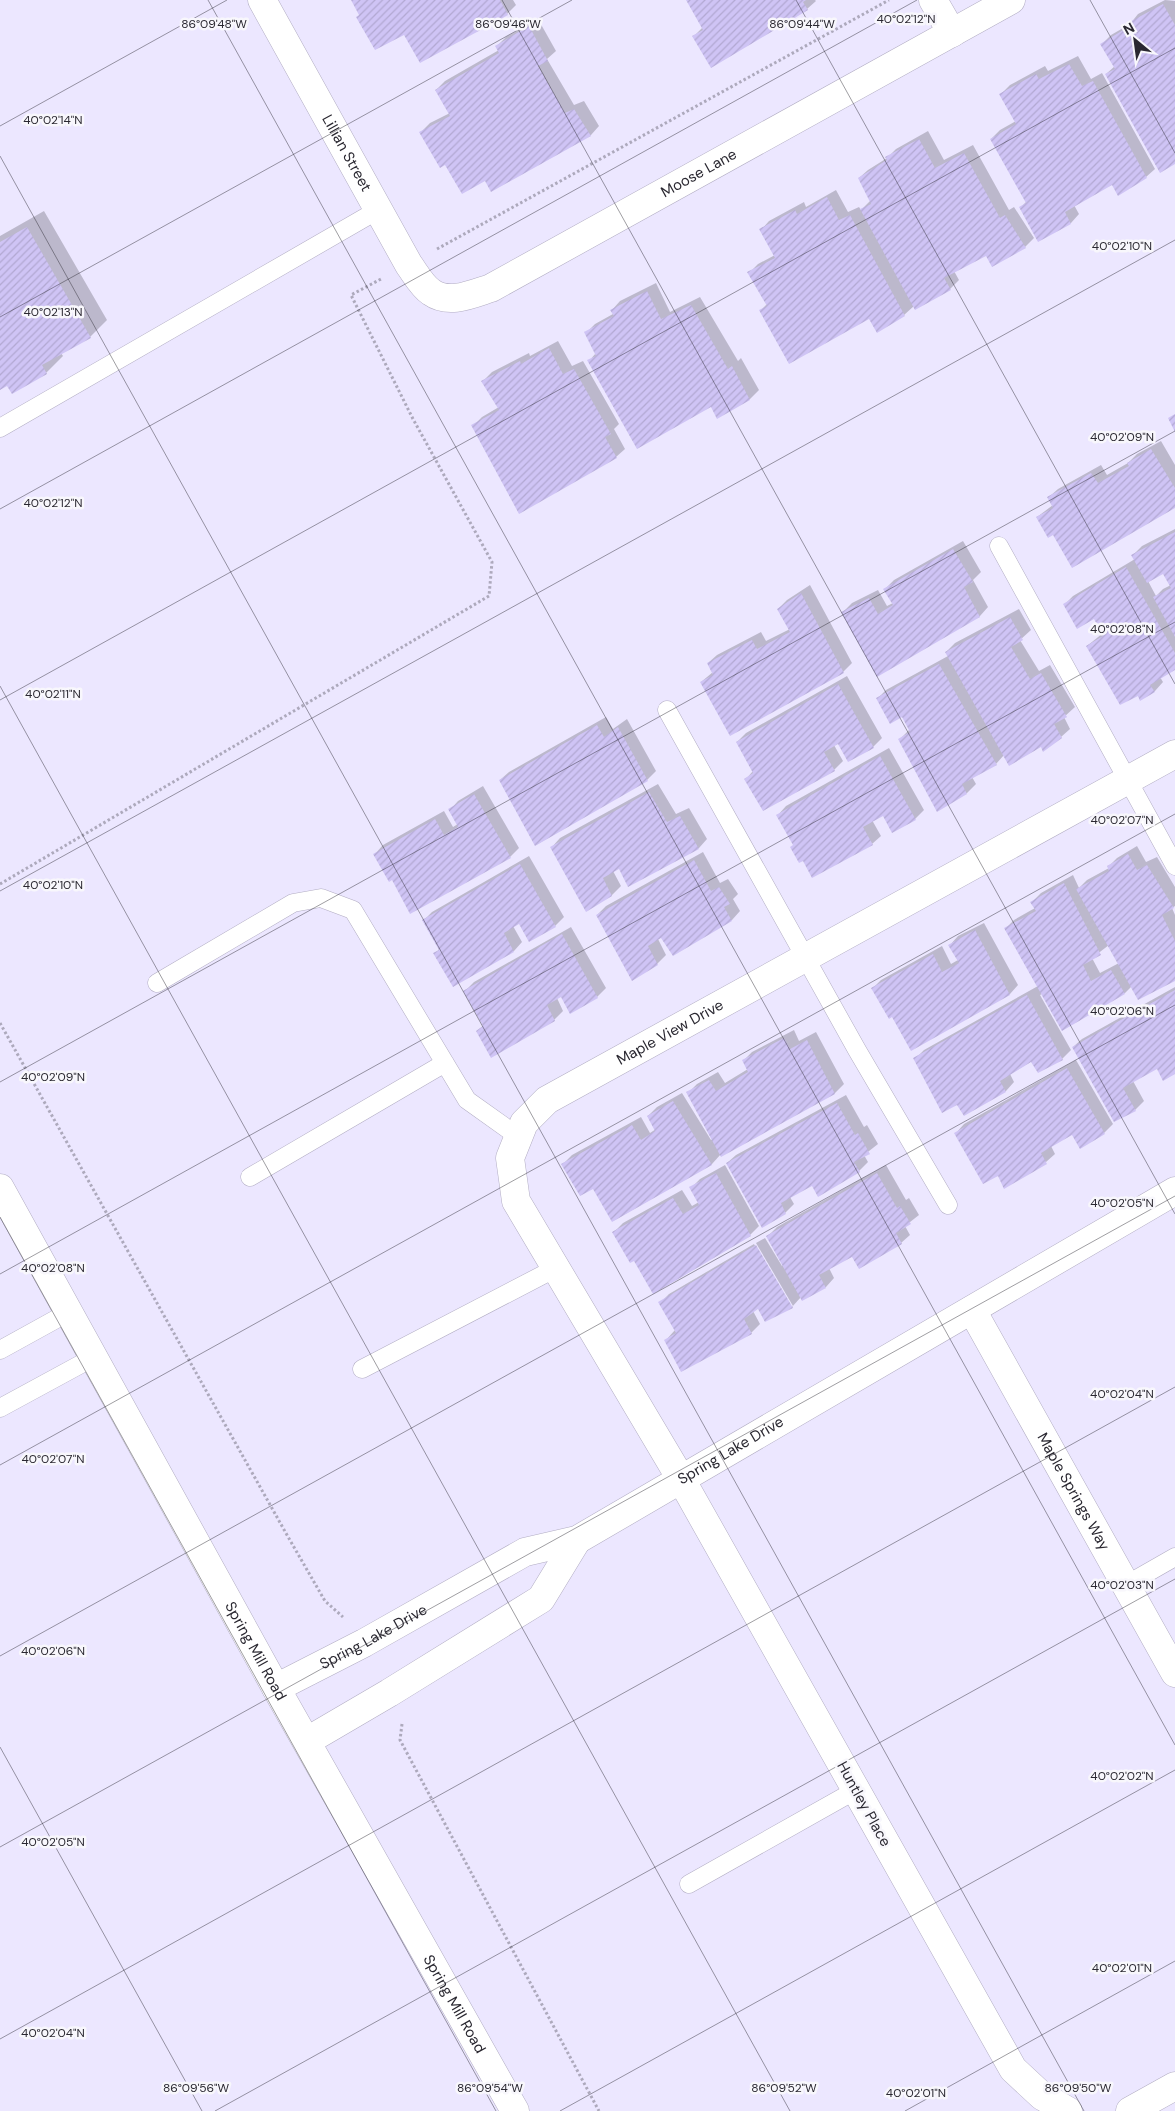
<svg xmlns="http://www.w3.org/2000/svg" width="1175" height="2111" font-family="'DM Sans',sans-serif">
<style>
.shadow{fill:#0003;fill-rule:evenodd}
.building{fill:url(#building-hatch)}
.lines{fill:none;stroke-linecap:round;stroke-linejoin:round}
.service-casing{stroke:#b2adc3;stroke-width:19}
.minor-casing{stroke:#b2adc3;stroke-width:29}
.tertiary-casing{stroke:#b2adc3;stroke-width:29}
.path{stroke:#ada9bc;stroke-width:3;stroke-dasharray:2.5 2.5;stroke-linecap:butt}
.service{stroke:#fff;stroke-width:18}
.minor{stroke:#fff;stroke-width:28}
.tertiary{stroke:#fff;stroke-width:28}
.ticks{fill:none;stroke:#2a2831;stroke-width:1;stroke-opacity:0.45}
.labels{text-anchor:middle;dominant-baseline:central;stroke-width:5;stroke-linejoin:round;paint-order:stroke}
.street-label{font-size:15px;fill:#2a2831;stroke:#f8f7fc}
.ticks-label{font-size:12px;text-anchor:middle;fill:#2a2831;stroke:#f8f7fc;stroke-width:5;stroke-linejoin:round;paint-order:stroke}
</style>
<defs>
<pattern id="building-hatch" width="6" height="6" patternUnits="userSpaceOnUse" patternTransform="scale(1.25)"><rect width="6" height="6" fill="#cfc4f5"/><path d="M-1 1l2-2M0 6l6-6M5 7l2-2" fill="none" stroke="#b2a8d2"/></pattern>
</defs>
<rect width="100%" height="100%" fill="#ece7ff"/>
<path class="shadow" d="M353 0H513L516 5 507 14 404 34 360 15Z
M687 0H815L816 1 807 9 694 36 703 27Z
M1165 0 1175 1V163L1106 74 1115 66 1102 44 1111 35 1130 24 1138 14Z
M538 19 556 51 547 59 574 105 584 101 599 126 591 135 492 190 485 179 446 163 421 132 430 123 450 113 436 90 445 81 499 50 497 46 506 37Z
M1078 56 1091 79 1102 73 1155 169 1146 177 1112 184 1074 205 1079 214 1071 223 1039 240 1021 207 1027 201 991 139 1000 130 1016 121 1001 94 1010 85 1045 66 1048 71Z
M928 131 944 160 973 145 1009 210 1014 207 1034 238 1025 247 986 254 954 271 959 280 950 289 914 306 904 315 870 317 761 310 767 304 749 273 758 264 775 255 761 230 769 221 804 202 806 207 836 190 848 212 859 207 861 210 871 200 859 178 868 170 887 158 896 149Z
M44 211 107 320 90 337 61 353 63 356 46 373 7 384 0 389V236Z
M656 283 670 312 700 297 738 361 741 358 759 390 750 399 718 417 712 406 589 361 596 353 586 333 595 324 613 314 612 310 620 301Z
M558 341 572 366 583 361 619 424 614 429 625 449 616 457 473 426 482 417 499 407 483 381 492 372 529 353 530 356Z
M1161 441 1175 465V507L1054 534 1037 517 1053 505 1049 497 1058 489 1101 465 1107 475 1128 463 1137 454Z
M1175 529V668L1160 677 1163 682 1155 691 1141 699 1087 646 1103 633 1094 617 1064 605 1073 596 1135 559 1133 555 1142 546ZM1164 572 1171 585 1163 589 1156 596 1148 581Z
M963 541 981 572 973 580 988 607 980 616 877 675 843 612 852 603 878 590 887 606 893 603 885 589 894 580Z
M810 585 852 663 843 672 701 682 713 672 708 663 717 655 761 632 766 641 790 629 778 609 787 600Z
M1019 609 1031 630 1020 640 1039 671 1050 665 1075 707 1064 717 1070 729 1061 737 1041 746 1004 755 996 764 972 777 976 784 967 793 937 810 900 739 910 729 903 715 877 699 886 690 948 656 946 652 955 643Z
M847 676 882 738 873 747 838 742 834 745 843 761 834 770 746 779 753 771 737 742 746 733Z
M606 717 613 729 627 719 656 771 647 780 536 845 500 780 509 772Z
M889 748 924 810 915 819 884 814 872 820 881 836 872 844 794 845 778 815 786 806Z
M658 784 676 814 689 808 707 839 699 848 629 885 620 867 613 871 621 886 612 895 586 910 552 847 560 838Z
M483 786 519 848 510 857 393 879 375 854 383 845 444 811 453 827 458 824 450 810 458 801Z
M1137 846 1146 862 1157 857 1175 887V906L1172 908 1175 915V980L1132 986 1125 993 1063 1029 1042 994 1040 995 1071 1050 1062 1059 1032 1061 1010 1074 1014 1082 1006 1091 964 1114 957 1104 915 1059 924 1050 1038 986 1005 929 1014 920 1035 908 1032 902 1041 893 1073 875 1079 888 1087 880 1109 868 1108 867 1117 858ZM1109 945 1119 963 1100 973 1092 958Z
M703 852 720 883 728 879 738 894 733 899 740 911 732 920 673 954 662 937 658 939 666 955 657 964 597 915 606 906Z
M529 856 564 917 555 926 519 922 513 926 522 942 514 951 453 985 435 954 440 948 423 921 432 912Z
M984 923 1018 985 1010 994 911 1049 892 1016 873 988 881 980 942 946 951 964 958 960 950 945 958 936Z
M571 927 606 988 597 997 562 996 557 998 563 1011 554 1020 491 1056 477 1031 484 1025 465 991 474 982Z
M1175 987V1073L1157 1067 1133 1081 1144 1101 1135 1110 1073 1047 1082 1039Z
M794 1030 799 1041 816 1032 844 1084 835 1093 721 1154 712 1164 613 1221 593 1187 563 1164 572 1155 641 1117 650 1133 656 1129 648 1116 657 1107 682 1093 711 1140 713 1139 688 1093 697 1084 718 1072 725 1083 748 1069 743 1061 752 1052Z
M1076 1060 1113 1124 1104 1133 1081 1147 1073 1133 1051 1146 1055 1154 1046 1162 999 1174 956 1133 964 1124Z
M846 1095 864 1127 867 1125 878 1144 864 1155 868 1162 859 1171 818 1196 812 1184 790 1197 794 1204 785 1213 727 1163 736 1155Z
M725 1165 759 1226 750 1235 635 1259 614 1232 623 1223 682 1190 692 1206 699 1202 691 1188 700 1179Z
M886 1165 906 1200 909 1198 919 1215 905 1226 910 1235 901 1243 853 1255 829 1268 834 1278 826 1287 803 1299 801 1297 792 1307H758L753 1311 760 1324 751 1333 666 1340 675 1330 660 1303 669 1294 754 1244 790 1306H793L756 1243 765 1238 782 1266 784 1265 768 1236 777 1227Z"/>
<path class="building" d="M351 0H500L508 15 420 63 404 35 375 50 356 17 359 15Z
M686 0H806L803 2 808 10 711 68 692 36 703 30Z
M1163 4 1175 25V164L1160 173 1105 74 1115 69 1100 44 1130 26 1128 23Z
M529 26 548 61 538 66 565 113 574 109 591 136 491 192 485 181 462 194 445 165 440 168 419 132 450 116 435 90 499 53 495 46Z
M1069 64 1082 86 1093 81 1147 178 1118 196 1112 185 1065 212 1071 224 1038 242 1019 207 1026 203 990 139 1016 124 999 94 1036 74 1039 79Z
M919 139 935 168 964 153 1000 218 1005 215 1026 248 992 267 986 256 944 278 951 290 915 310 860 209 871 204 858 178 887 160 885 157Z
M827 197 839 220 850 215 905 316 877 333 869 319 789 364 759 310 767 306 747 272 775 258 759 229 795 210 797 214Z
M27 227 91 338 42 365 47 374 12 394 7 386 0 390V242Z
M647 291 661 319 691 305 728 369 732 366 750 400 717 419 711 407 637 449 587 360 596 356 584 332 614 316 610 310Z
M549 348 563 374 574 369 611 434 605 437 617 458 519 514 471 425 499 410 481 381 520 361 521 364Z
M1175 414V432L1168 418Z
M1151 449 1175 488V508L1072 568 1053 535 1048 538 1036 517 1053 508 1047 497 1091 473 1098 483 1129 466 1127 463Z
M1175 532V637L1153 597 1171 588 1163 574 1147 583 1131 555Z
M953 549 973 582 964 587 980 617 877 677 841 612 869 598 878 614 893 605 883 589Z
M1126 567 1175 653V670L1150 685 1155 692 1140 701 1138 696 1120 705 1086 646 1103 636 1094 619 1077 629 1063 604Z
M801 593 844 673 730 736 700 682 713 675 707 663 752 640 757 649 790 632 777 609Z
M1010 617 1023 640 1011 647 1030 679 1041 673 1067 717 1054 724 1062 738 1043 752 1041 747 1009 766 945 652Z
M939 664 997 765 962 784 967 794 937 812 898 739 910 732 902 717 890 724 876 698Z
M838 684 874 748 848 762 838 744 824 752 835 771 763 811 744 779 753 773 736 742Z
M597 725 604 737 618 727 648 781 535 846 499 780Z
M880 756 916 820 892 833 883 816 863 827 873 845 812 878 803 861 799 863 790 847 793 845 776 815Z
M649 792 667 822 680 816 699 849 628 887 619 869 603 878 612 896 586 912 550 847Z
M474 794 511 858 410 914 392 880 389 882 373 854 435 819 444 835 458 827 448 809Z
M1128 854 1137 870 1147 865 1174 908 1162 915 1175 941V981L1138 1000 1076 889 1109 871 1107 866Z
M694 860 711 891 719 887 730 904 724 907 732 921 673 956 661 938 648 946 658 965 632 981 596 915Z
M520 864 556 927 529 942 519 924 504 933 514 952 453 987 433 953 439 950 422 920Z
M1064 883 1101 955 1083 965 1091 981 1111 970 1125 994 1062 1031 1004 928 1036 911 1030 902Z
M975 930 1010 995 911 1051 892 1017 889 1019 871 988 933 954 942 972 959 963 948 945Z
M562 934 598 998 570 1014 561 997 547 1005 555 1021 491 1058 476 1031 483 1026 463 991Z
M1175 990V1074L1163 1081 1157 1069 1123 1088 1136 1111 1114 1122 1072 1047Z
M1027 995 1063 1060 1038 1073 1031 1062 1000 1081 1006 1092 964 1116 957 1105 942 1113 913 1058Z
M784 1038 790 1049 807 1040 835 1094 721 1157 686 1092 709 1080 716 1091 748 1072 742 1060Z
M1067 1068 1105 1134 1080 1149 1072 1135 1041 1153 1047 1164 1004 1189 998 1176 983 1184 954 1133Z
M673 1101 712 1165 612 1222 593 1189 580 1196 561 1164 632 1125 641 1140 655 1131 647 1116Z
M837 1103 855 1135 858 1133 870 1154 854 1162 860 1172 818 1197 812 1186 781 1203 786 1214 762 1228 726 1163Z
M716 1173 751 1236 653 1294 634 1261 630 1263 612 1232 673 1198 683 1214 699 1205 689 1187Z
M877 1173 897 1208 900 1206 911 1224 896 1233 902 1244 859 1269 852 1257 819 1275 826 1288 802 1301 766 1236Z
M756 1245 793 1308 765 1322 758 1309 744 1319 752 1334 681 1372 664 1340 676 1333 658 1302Z"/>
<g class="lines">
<defs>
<path id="service" d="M0 428 378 210
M999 546 1175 866
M667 710 857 1050 948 1205
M157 983 293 903 321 898 353 910 467 1100 519 1137
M250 1177 445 1063
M0 1350 69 1312
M362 1369 556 1268
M0 1408 94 1357
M1126 1585 1175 1557
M689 1884 856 1790"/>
<g id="minor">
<path id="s1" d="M262 0 409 265C415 273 422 286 431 292 449 305 472 294 491 288L1011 0"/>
<path d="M933 0 952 33"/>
<path id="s2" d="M972 1310 1175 1673"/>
<path id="s3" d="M276 1688 364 1643 525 1552 577 1540 1175 1191"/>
<path d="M307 1741 389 1693 541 1599 577 1540"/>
<path id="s4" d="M1068 2111 1042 2096 1013 2069 681 1479 516 1201 510 1158 524 1123 547 1100 1175 754"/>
<path d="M1130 2111 1175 2086"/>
</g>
<g id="tertiary">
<path id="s5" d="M0 1188 276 1688 515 2111"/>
</g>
</defs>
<use href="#service" class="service-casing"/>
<use href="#minor" class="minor-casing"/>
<use href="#tertiary" class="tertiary-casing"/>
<path class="path" d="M437 249 889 0
M0 884 489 596 492 562 413 419 351 295 381 279
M0 1023 287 1535 325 1601 343 1617
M402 1724 400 1740 599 2111"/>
<use href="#service" class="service"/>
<use href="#minor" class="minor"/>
<use href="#tertiary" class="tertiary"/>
</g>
<path class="ticks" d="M208 0 1175 1745M502 0 1175 1214M796 0 1175 684M1090 0 1175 153M0 126 227 0M0 156 1084 2111M0 317 572 0M0 509 917 0M0 686 790 2111M0 700 1175 48M0 891 1175 240M0 1082 1175 431M0 1217 496 2111M0 1274 1175 622M0 1465 1175 814M0 1656 1175 1005M0 1747 202 2111M0 1847 1175 1196M0 2039 1175 1387M215 2111 1175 1579M560 2111 1175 1770M905 2111 1175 1961"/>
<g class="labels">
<g class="street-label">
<text stroke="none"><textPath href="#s1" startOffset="175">Lillian Street</textPath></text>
<text stroke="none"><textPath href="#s1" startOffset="638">Moose Lane</textPath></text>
<text stroke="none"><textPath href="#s4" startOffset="1324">Maple View Drive</textPath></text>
<text stroke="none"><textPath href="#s3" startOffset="515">Spring Lake Drive</textPath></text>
<text stroke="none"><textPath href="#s2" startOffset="208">Maple Springs Way</textPath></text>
<text stroke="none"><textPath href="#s3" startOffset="110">Spring Lake Drive</textPath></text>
<text stroke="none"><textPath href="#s5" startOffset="529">Spring Mill Road</textPath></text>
<text transform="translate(864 1804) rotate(61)">Huntley Place</text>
<text stroke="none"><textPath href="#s5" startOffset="934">Spring Mill Road</textPath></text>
</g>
</g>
<g class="ticks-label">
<text x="906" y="23">40°02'12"N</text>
<text x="214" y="28">86°09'48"W</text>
<text x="508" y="28">86°09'46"W</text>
<text x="802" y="28">86°09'44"W</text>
<text x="53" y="124">40°02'14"N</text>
<text x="1122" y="250">40°02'10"N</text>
<text x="53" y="316">40°02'13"N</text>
<text x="1122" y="441">40°02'09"N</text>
<text x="53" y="507">40°02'12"N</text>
<text x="1122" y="633">40°02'08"N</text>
<text x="53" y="698">40°02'11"N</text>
<text x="1122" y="824">40°02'07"N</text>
<text x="53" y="889">40°02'10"N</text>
<text x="1122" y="1015">40°02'06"N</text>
<text x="53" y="1081">40°02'09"N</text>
<text x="1122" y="1207">40°02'05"N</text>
<text x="53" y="1272">40°02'08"N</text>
<text x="1122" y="1398">40°02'04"N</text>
<text x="53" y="1463">40°02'07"N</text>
<text x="1122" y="1589">40°02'03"N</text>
<text x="53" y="1655">40°02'06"N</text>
<text x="1122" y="1780">40°02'02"N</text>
<text x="53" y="1846">40°02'05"N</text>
<text x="1122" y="1972">40°02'01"N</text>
<text x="53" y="2037">40°02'04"N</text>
<text x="196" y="2092">86°09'56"W</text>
<text x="490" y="2092">86°09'54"W</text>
<text x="784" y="2092">86°09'52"W</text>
<text x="1078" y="2092">86°09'50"W</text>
<text x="916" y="2097">40°02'01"N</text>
</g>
<g transform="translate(1135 40) rotate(331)" stroke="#f8f7fc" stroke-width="4" paint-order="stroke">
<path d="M0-4L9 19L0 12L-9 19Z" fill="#2a2831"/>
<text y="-8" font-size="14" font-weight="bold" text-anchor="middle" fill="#2a2831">N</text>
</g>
</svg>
